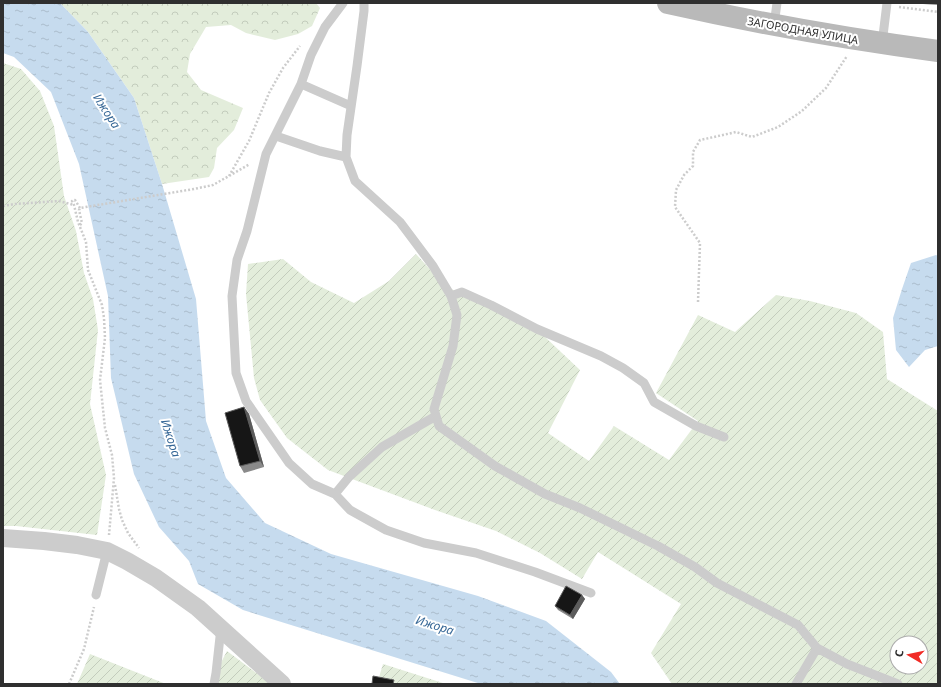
<svg xmlns="http://www.w3.org/2000/svg" width="941" height="687" font-family="'Noto Sans',sans-serif">
<style>
.forest{fill:url(#forest-crowns)}
.garden{fill:url(#garden-furrows);fill-rule:evenodd}
.water{fill:url(#water-ripples)}
.lines{fill:none;stroke-linecap:round;stroke-linejoin:round}
.path{stroke:#ccc;stroke-width:2.5;stroke-dasharray:2 2;stroke-linecap:butt}
.lane{stroke:#ccc;stroke-width:9}
.street{stroke:#ccc;stroke-width:18}
.secondary{stroke:#b9b9b9;stroke-width:22}
.wall{fill:#8a8a8a}
.shaded-wall{fill:#5c5c5c}
.building{fill:#161616;stroke:#5c5c5c}
.labels{text-anchor:middle;dominant-baseline:central;stroke-width:4;stroke-linejoin:round;paint-order:stroke}
.street-label{font-size:11px;fill:#2f2f2f;stroke:#fff}
.water-label{font-size:12px;font-style:italic;fill:#376897;stroke:#fff}
</style>
<defs>
<pattern id="forest-crowns" width="20" height="18" patternUnits="userSpaceOnUse"><rect width="20" height="18" fill="#e3eddb"/><path d="M2 6a3 3 0 1 1 6 0M12 15a3 3 0 1 1 6 0" fill="none" stroke="#c3ccbc"/></pattern>
<pattern id="garden-furrows" width="10" height="10" patternUnits="userSpaceOnUse"><rect width="10" height="10" fill="#e3eddb"/><path d="M-1 1l2-2M0 10L10 0M9 11l2-2" fill="none" stroke="#c3ccbc"/></pattern>
<pattern id="water-ripples" width="26" height="14" patternUnits="userSpaceOnUse"><rect width="26" height="14" fill="#c6dbee"/><path d="M2 4q2-2 4 0t4 0M15 11q2-2 4 0t4 0" fill="none" stroke="#aabccc"/></pattern>
</defs>
<rect width="100%" height="100%" fill="#fff"/>
<path class="forest" d="M60 3H316L320 8 312 26 298 34 275 40 246 33 231 25 206 27 190 54 187 72 201 90 243 108 234 130 217 148 214 168 209 177 162 184 134 98 88 32Z"/>
<path class="garden" d="M3 63 21 69 40 91 54 126 64 196 76 231 84 273 93 299 98 330 90 404 106 475 97 535 16 526H3Z
M416 254 446 287 526 319 580 370 548 433 589 461 614 426 669 460 698 421 656 393 698 315 735 332 776 295 810 301 856 313 883 332 887 379 938 411V684H672L651 653 681 604 598 552 582 579 540 553 496 531 435 510 328 470 287 438 260 400 254 378 246 294 248 264 283 259 311 282 354 303 389 281ZM897 643H921V667H897Z
M227 651 271 684H210Z
M90 654 166 684H77Z
M383 664 446 684H377Z"/>
<path class="water" d="M3 3H60L88 32 134 98 162 184 196 299 206 421 226 478 265 523 331 554 478 596 546 621 611 672 620 684H481L243 610 198 584 189 561 159 527 134 474 111 378 108 296 79 164 51 92 14 57 3 53Z
M936 255 938 256V346L925 350 909 367 896 350 893 318 902 289 911 263Z"/>
<g class="lines">
<path class="path" d="M899 7 938 12
M229 176 249 141 269 93 283 68 300 46
M3 206 15 204 59 201 74 205
M80 208 75 200 72 201 74 205 78 222 86 242 88 270 102 305 104 318 105 338 100 380 103 409 105 428 112 455 114 478 109 535
M80 225 82 223 79 210 80 208 194 189 213 185 250 164
M698 302 700 243 675 207 676 190 684 175 693 166V152L700 140 714 137 736 132 752 137 778 127 802 111 826 88 847 56
M115 485 119 509 122 520 128 533 139 548
M69 684 84 649 94 607"/>
<path class="lane" d="M343 3 325 27 311 55 301 84 266 154 247 231 237 260 232 296 236 373 246 401 289 463 312 484 335 494 350 510 386 530 424 543 476 553 535 572 591 593
M364 3V11L357 66 347 135 346 157 355 181 400 222 433 266 451 296 457 315 453 346 434 409 439 426 495 466 545 494 580 508 658 546 695 567 717 583 798 625 817 648 847 664 898 684
M774 25 777 3
M882 44 887 3
M301 84 351 106
M276 136 320 151 346 157
M451 296 462 292 491 305 537 329 601 356 623 368 644 383 654 402 696 426 724 437
M335 494 349 477 382 447 436 416
M96 595 107 551
M214 684 216 673 221 628
M796 684 817 648"/>
<path class="street" d="M3 538 44 541 77 545 107 551 127 561 156 578 198 608 282 684"/>
<path class="secondary" d="M668 3C757 23 847 39 938 51"/>
</g>
<path class="wall" d="M922 3H938V5L923 4Z
M244 407 249 414 264 467 244 473 240 466Z
M582 595 585 599 573 619 558 610 555 606Z"/>
<path class="shaded-wall" d="M244 407 249 414 264 467 260 461Z
M582 595 585 599 573 619 570 615Z"/>
<path class="building" d="M244 407 260 461 240 466 225 413Z
M566 586 582 595 570 615 555 606Z
M373 676 394 680 393 684H372Z"/>
<g class="labels">
<g class="street-label">
<text transform="translate(803 30) rotate(10)">ЗАГОРОДНАЯ УЛИЦА</text>
</g>
<g class="water-label">
<text transform="translate(107 111) rotate(57)">Ижора</text>
<text transform="translate(171 438) rotate(72)">Ижора</text>
<text transform="translate(435 625) rotate(17)">Ижора</text>
</g>
</g>
<rect width="941" height="687" fill="none" stroke="#2f2f2f" stroke-width="8"/>
<g transform="translate(909 655) rotate(279)"><circle r="19" fill="#ffffff" stroke="#acacac"/>
<path d="M0-3L7 15L0 10L-7 15Z" fill="#f12b25"/>
<text y="-6" font-size="11" font-weight="bold" text-anchor="middle" fill="#2f2f2f">С</text>
</g>
</svg>
